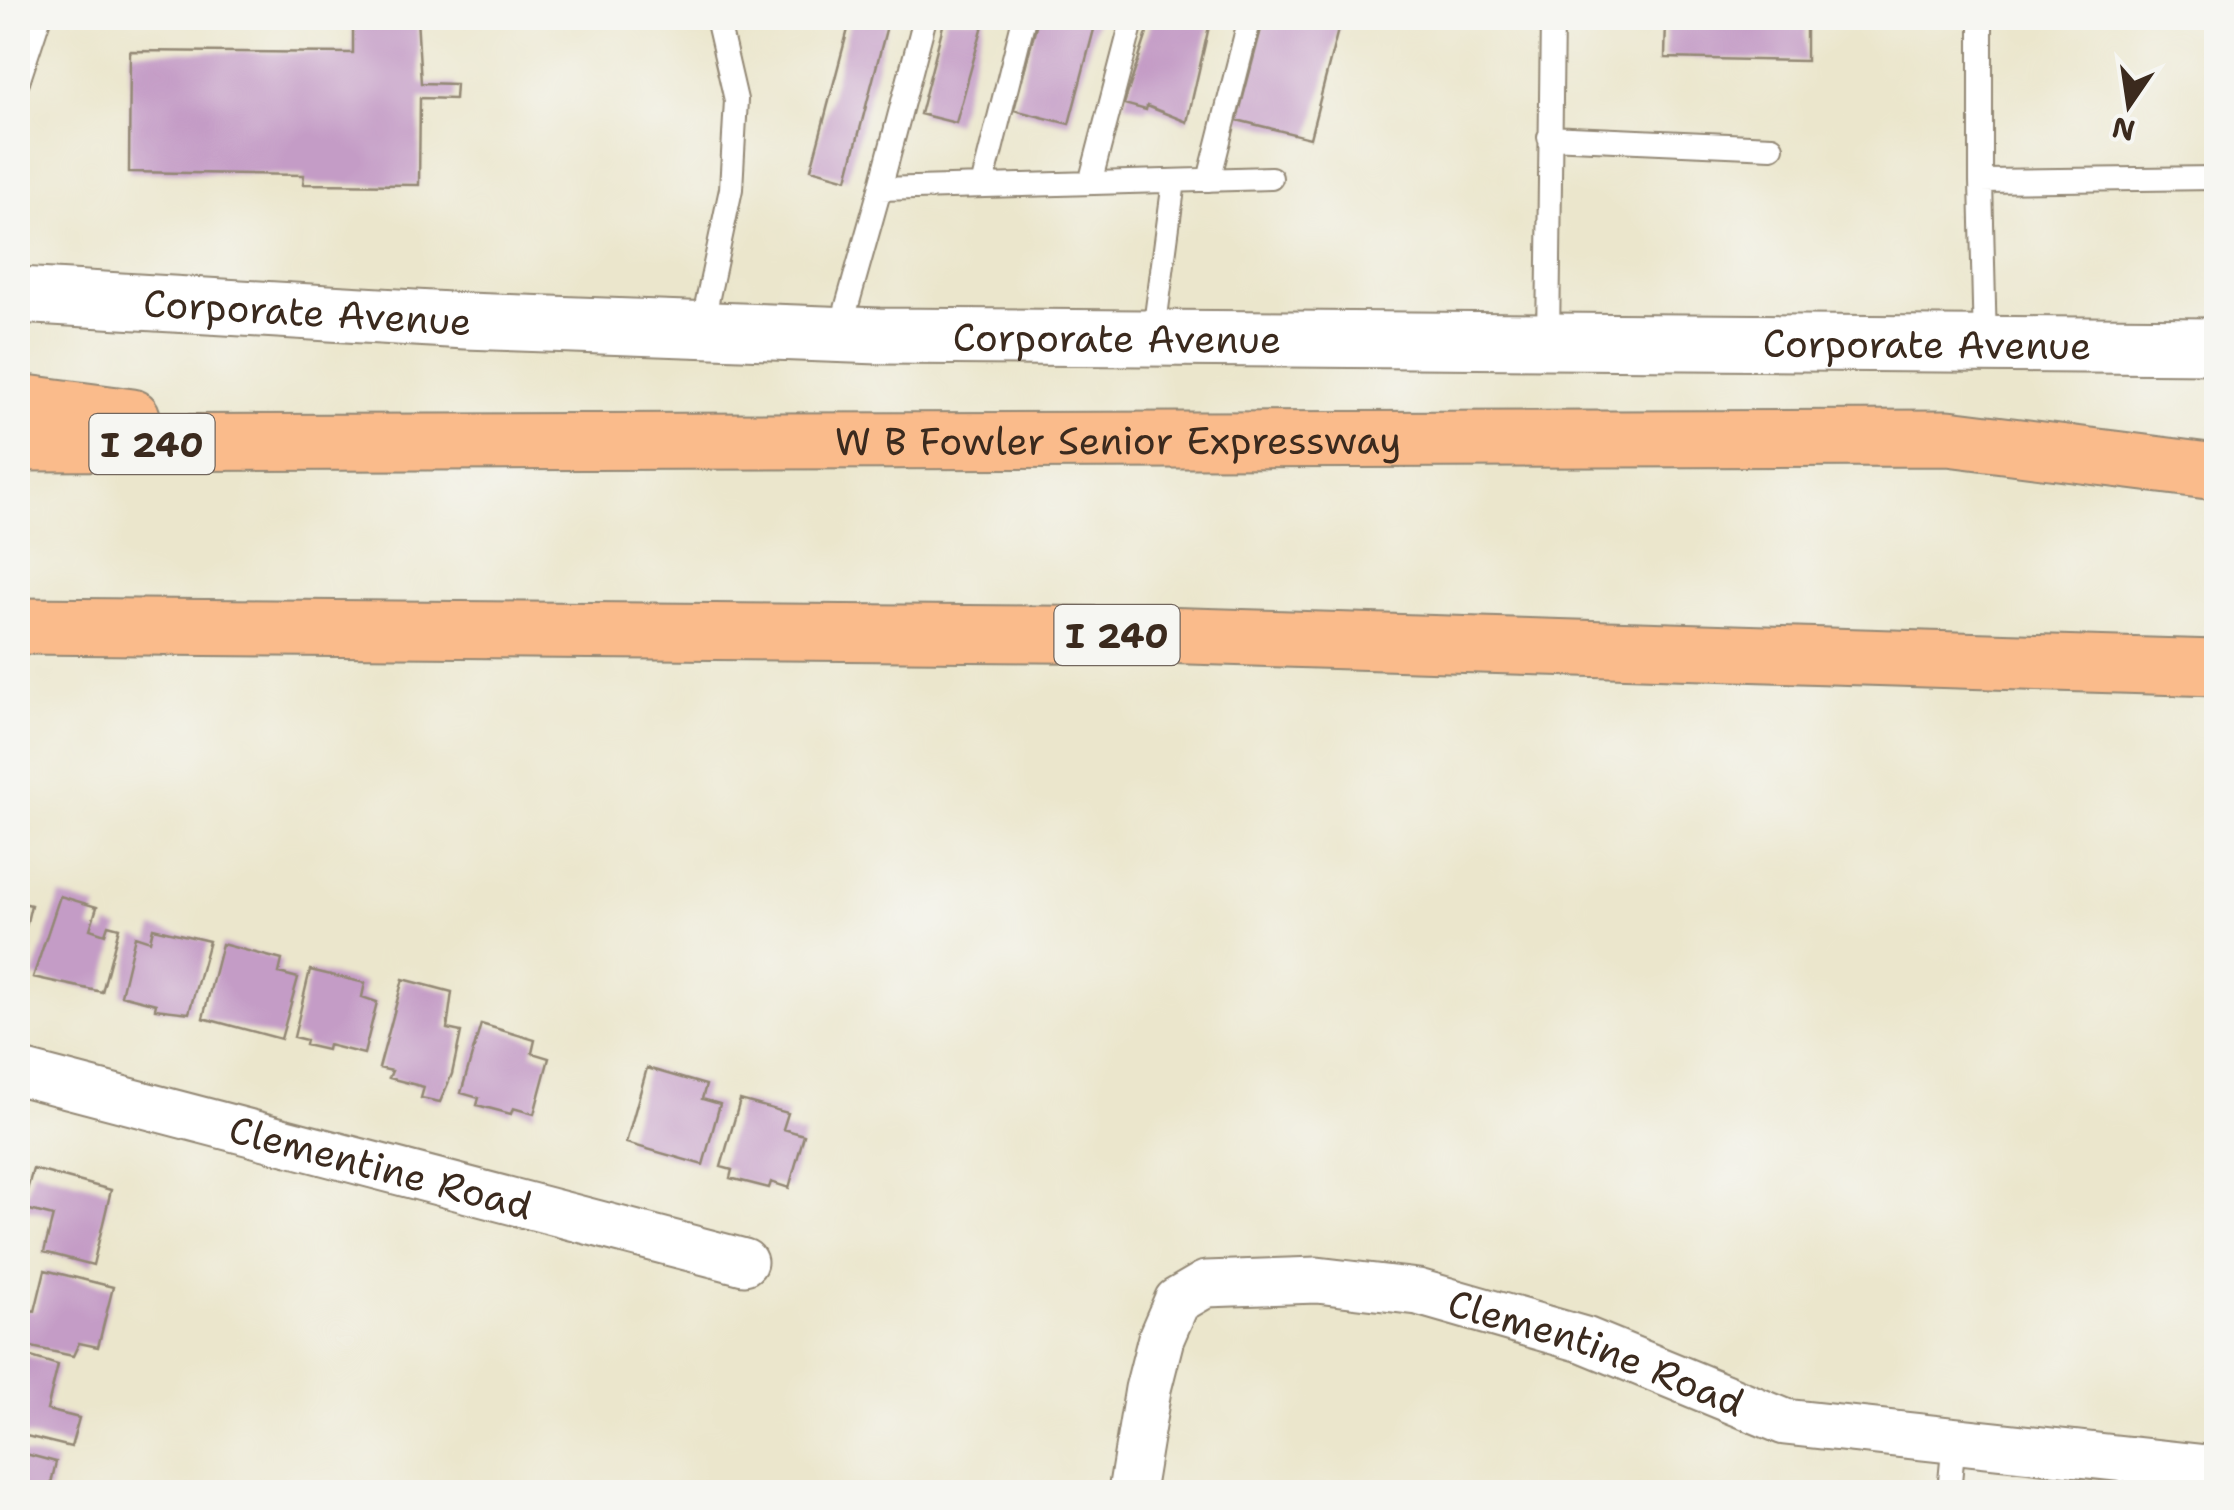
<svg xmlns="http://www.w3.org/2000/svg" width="2234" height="1510" font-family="'Shantell Sans',sans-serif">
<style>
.building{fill:#c49cc6}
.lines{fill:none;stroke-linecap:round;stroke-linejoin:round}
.service-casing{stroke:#938875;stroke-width:26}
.minor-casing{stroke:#938875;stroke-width:49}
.tertiary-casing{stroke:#938875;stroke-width:59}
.motorway-casing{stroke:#938875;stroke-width:59}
.service{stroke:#fff;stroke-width:22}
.minor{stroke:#fff;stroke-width:45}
.tertiary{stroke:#fff;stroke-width:55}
.motorway{stroke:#fabb8b;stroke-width:55}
.labels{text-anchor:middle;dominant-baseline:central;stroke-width:8;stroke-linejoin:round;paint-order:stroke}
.shield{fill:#f6f6f2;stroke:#73675e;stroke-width:2.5}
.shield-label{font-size:35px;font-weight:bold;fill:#3b2a1e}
.street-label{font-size:38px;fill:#3b2a1e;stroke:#f6f6f2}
</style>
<rect width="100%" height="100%" fill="#f6f6f2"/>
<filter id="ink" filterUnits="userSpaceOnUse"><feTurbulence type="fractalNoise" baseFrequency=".01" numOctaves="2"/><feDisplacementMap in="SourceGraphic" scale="20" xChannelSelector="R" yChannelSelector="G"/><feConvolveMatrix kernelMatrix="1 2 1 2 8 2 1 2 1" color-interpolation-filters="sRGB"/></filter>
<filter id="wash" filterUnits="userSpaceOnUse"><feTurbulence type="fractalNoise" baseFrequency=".0048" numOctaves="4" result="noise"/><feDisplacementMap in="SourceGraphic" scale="40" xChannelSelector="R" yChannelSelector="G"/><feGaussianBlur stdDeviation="2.25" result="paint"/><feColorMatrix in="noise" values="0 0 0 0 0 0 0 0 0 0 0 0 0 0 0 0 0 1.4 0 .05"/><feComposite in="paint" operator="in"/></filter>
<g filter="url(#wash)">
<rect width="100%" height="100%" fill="#ebe6cc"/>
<g id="blocks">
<path class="building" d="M353 18H417L421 83 456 84 455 99 420 98 419 185 303 184 304 175 129 172 130 51 353 53Z
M851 18H889L847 179 811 169Z
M945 18H985L956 123 920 114Z
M1038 18H1097L1069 124 1014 110Z
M1152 18H1211L1187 122 1147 106 1146 110 1124 104Z
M1264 18H1341L1310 138 1237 120Z
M1666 18H1806V61L1665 58Z
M60 896 97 907 90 929 105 934 108 925 119 928 102 992 33 977Z
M18 902 31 905 19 956H18Z
M153 928 209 941 189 1013 155 1009 156 1004 121 995 135 936 150 941Z
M222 944 282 960 279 973 298 978 281 1039 203 1018Z
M310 970 365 983 362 997 377 1002 364 1054 328 1045 327 1050 305 1045 306 1040 294 1037Z
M403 979 452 992 447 1029 461 1032 452 1074 440 1102 421 1098 424 1087 389 1078 392 1071 379 1068Z
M481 1024 535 1040 532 1053 549 1058 534 1114 513 1108 511 1114 477 1105 479 1098 461 1093Z
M647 1068 706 1085 702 1099 720 1104 703 1165 626 1143Z
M740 1100 788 1113 783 1129 804 1135 789 1188 771 1182 769 1188 730 1178 732 1170 721 1167Z
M33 1169 111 1190 93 1265 44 1252 53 1216 22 1208Z
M45 1270 113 1287 98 1347 79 1343 73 1356 18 1344V1307L35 1311Z
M18 1353 58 1365 47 1410 79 1418 71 1447 18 1434Z
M18 1452 56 1462 49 1492H18Z"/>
</g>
</g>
<g filter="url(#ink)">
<use href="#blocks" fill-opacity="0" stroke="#938875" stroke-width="2.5"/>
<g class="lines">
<defs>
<path id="service" d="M18 82 39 18
M1549 137 1772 147
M1209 180 1250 18
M1981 181V18
M1090 183 1133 18
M982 186 1024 18
M880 189 925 18
M701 330 731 189 736 100 717 18
M839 334 880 189 1271 178
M1153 339 1174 181
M1548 341 1552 18
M1985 345 1981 181 2216 178
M1949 1492 1954 1440"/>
<g id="minor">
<path id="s1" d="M18 1072 744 1262"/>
<path id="s2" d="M1131 1492 1148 1389 1161 1338 1177 1301 1206 1284 1317 1280 1418 1292 1585 1340 1785 1422 2216 1469"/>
</g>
<g id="tertiary">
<path id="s3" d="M18 295 466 321 879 336 2216 346"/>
</g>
<g id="motorway">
<path d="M18 402 132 417"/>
<path id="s4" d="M18 443 1948 438 2216 472"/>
<path d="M18 626 1159 635 2216 668"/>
</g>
</defs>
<use href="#service" class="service-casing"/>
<use href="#minor" class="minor-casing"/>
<use href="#tertiary" class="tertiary-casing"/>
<use href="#motorway" class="motorway-casing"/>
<use href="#service" class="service"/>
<use href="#minor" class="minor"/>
<use href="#tertiary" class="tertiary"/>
<use href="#motorway" class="motorway"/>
</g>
</g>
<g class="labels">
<g class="shield">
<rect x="89.5" y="414" width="125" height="60" rx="8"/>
<rect x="1054.5" y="605" width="125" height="60" rx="8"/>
</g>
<g class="shield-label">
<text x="152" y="444">I 240</text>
<text x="1117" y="635">I 240</text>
</g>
<g class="street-label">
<text stroke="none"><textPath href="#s3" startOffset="290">Corporate Avenue</textPath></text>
<text stroke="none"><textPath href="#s3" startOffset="1100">Corporate Avenue</textPath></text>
<text stroke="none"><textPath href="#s3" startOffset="1910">Corporate Avenue</textPath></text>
<text stroke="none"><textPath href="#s4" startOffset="1100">W B Fowler Senior Expressway</textPath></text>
<text stroke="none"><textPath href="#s1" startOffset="375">Clementine Road</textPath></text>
<text stroke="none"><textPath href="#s2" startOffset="632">Clementine Road</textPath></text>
</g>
</g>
<rect width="2234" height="1510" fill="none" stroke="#f6f6f2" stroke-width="60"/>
<g transform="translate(2129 105) rotate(193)" stroke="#f6f6f2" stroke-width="8" paint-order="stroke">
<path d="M0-8L18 38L0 25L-18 38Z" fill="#3b2a1e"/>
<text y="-15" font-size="28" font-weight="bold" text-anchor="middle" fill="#3b2a1e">N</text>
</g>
</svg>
